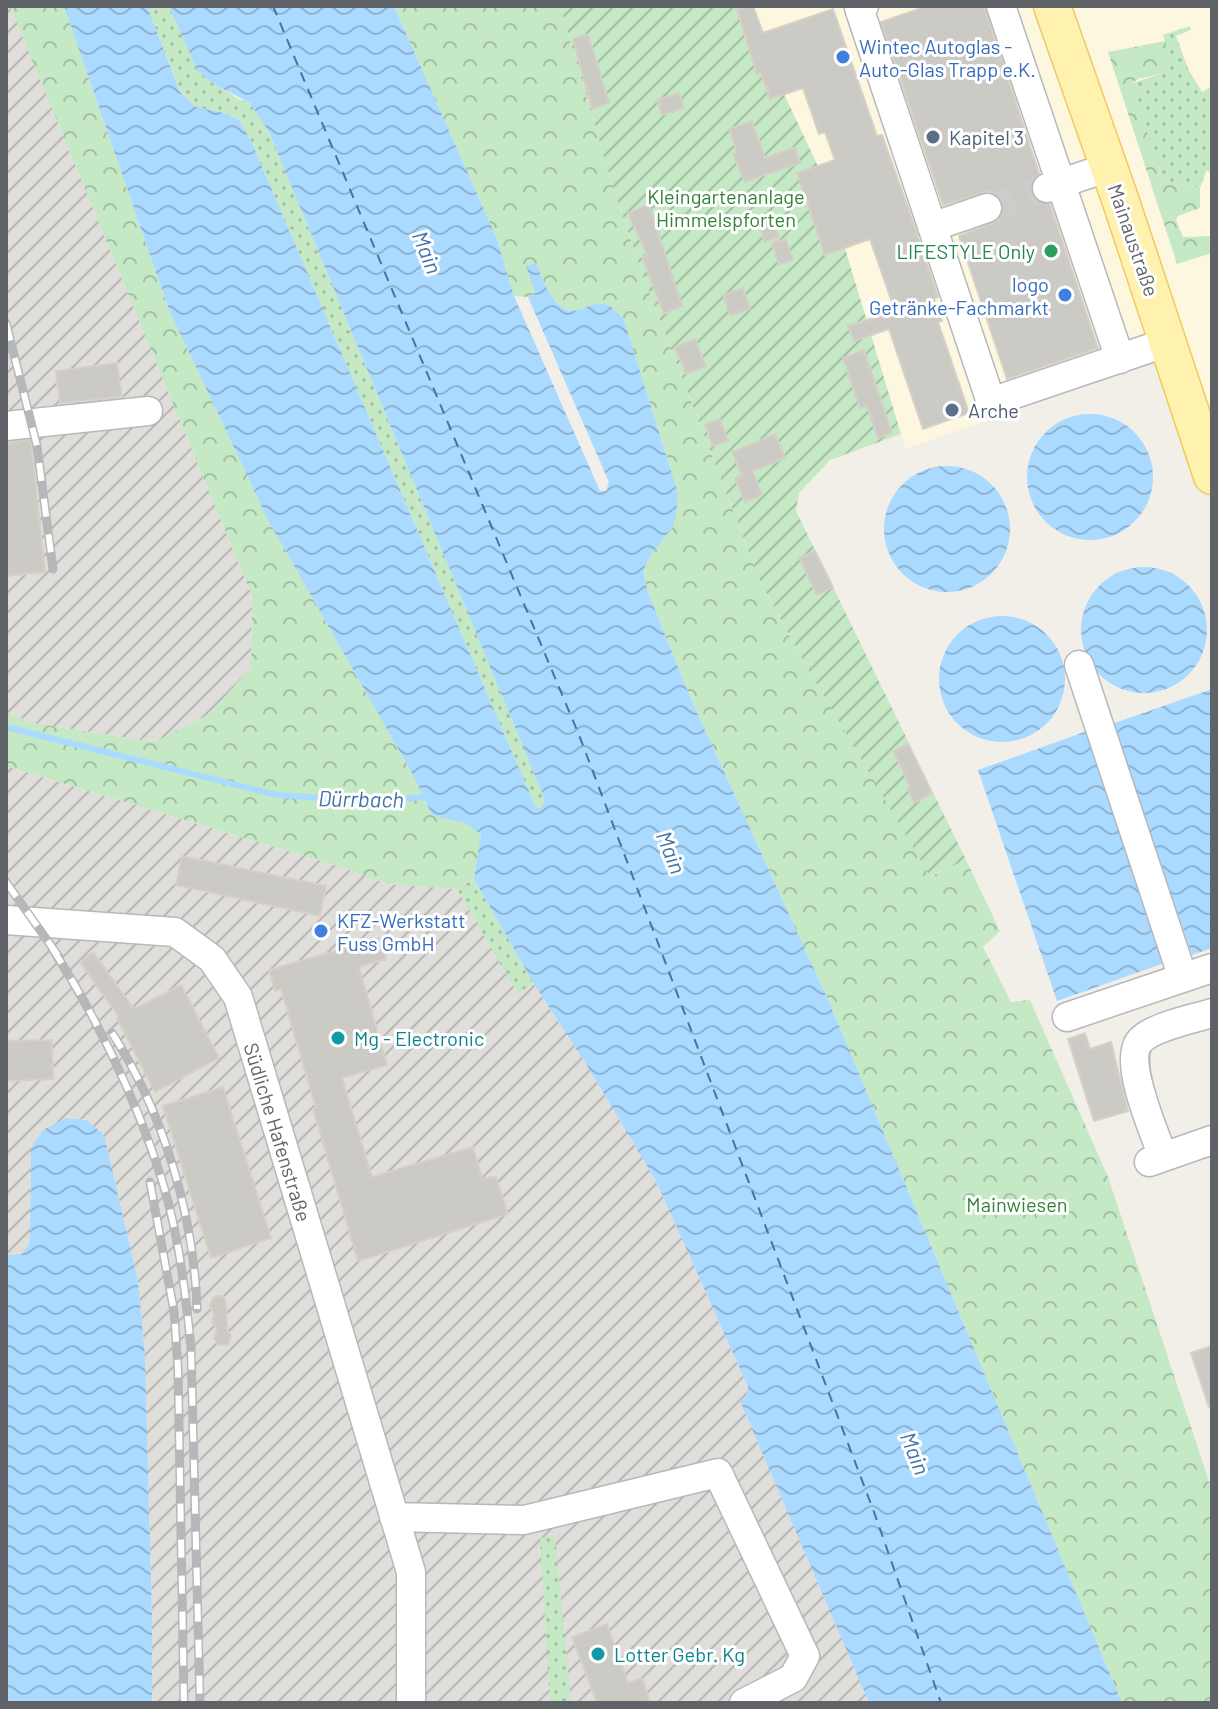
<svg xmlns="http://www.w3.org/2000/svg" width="1218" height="1709" font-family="Barlow,sans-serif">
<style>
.commercial{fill:#fef7e0}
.industrial{fill:url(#industrial-furrows)}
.grass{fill:url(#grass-dots)}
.forest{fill:url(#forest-crowns)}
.garden{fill:url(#garden-furrows)}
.water{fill:url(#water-waves)}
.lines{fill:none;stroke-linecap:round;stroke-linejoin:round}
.stream{stroke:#aadaff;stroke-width:6}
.ferry{stroke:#4174aa;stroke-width:2;stroke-dasharray:10 8;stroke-linecap:butt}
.building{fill:#cccac5;stroke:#d6d1c6;stroke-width:2}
.minor-tunnel{stroke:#ccccc8;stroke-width:28;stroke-dasharray:28 14;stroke-linecap:butt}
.minor-casing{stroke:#b5b8bc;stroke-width:31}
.major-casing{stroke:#f2c960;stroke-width:39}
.minor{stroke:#fff;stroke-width:28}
.major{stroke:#fff2af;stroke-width:36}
.rail-casing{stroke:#b6b7b8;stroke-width:9}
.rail{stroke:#fff;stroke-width:6;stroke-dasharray:18;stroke-linecap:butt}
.shop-dot{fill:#3f7fe0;stroke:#fff;stroke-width:3}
.service-dot{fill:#5c6f8a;stroke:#fff;stroke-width:3}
.leisure-dot{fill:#2e9e5b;stroke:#fff;stroke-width:3}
.culture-dot{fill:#0f9aa8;stroke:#fff;stroke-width:3}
.labels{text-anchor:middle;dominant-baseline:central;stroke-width:6;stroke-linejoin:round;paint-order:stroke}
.shop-label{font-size:20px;fill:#366cbe;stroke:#fff;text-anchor:start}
.service-label{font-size:20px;fill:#4e5e75;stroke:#fff;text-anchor:start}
.park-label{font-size:20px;fill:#348238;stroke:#fff}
.street-label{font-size:20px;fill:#5f6368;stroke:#fff}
.leisure-label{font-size:20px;fill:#27864d;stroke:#fff;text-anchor:end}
.culture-label{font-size:20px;fill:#0d838f;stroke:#fff;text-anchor:start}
.water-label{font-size:22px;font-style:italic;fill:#4174aa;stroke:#fff}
</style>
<defs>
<pattern id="industrial-furrows" width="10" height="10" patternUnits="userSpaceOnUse" patternTransform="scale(2)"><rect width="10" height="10" fill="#e0deda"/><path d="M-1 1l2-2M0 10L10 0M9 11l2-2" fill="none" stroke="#b9b8b5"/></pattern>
<pattern id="grass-dots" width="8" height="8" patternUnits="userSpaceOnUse" patternTransform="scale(2)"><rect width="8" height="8" fill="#c5e8c5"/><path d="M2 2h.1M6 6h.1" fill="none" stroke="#a3c0a4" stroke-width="1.8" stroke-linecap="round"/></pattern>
<pattern id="forest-crowns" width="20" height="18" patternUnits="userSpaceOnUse" patternTransform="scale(2)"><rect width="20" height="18" fill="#c5e8c5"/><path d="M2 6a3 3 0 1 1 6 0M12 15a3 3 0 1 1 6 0" fill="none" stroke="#a3c0a4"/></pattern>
<pattern id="garden-furrows" width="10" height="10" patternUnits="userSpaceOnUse" patternTransform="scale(2)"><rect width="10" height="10" fill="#c5e8c5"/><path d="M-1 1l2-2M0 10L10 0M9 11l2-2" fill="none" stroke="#a3c0a4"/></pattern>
<pattern id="water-waves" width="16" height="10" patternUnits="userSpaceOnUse" patternTransform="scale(2)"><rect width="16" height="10" fill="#aadaff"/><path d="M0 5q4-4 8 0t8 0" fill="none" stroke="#8eb4d2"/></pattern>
</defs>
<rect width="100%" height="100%" fill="#f1efe8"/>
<path class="commercial" d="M753 6H1212V448L1180 354 905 449 824 179 784 94Z"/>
<path class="industrial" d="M6 6H10L252 596 251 667 210 714 154 742 32 723 6 712Z
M6 766 344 868 387 884 457 889 517 992 534 984 586 1064 656 1181 748 1387 746 1397 740 1401 869 1703H152V1615L145 1356 138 1281 104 1135 87 1120 66 1118 43 1130 31 1148 30 1242 22 1254 6 1255Z"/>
<path class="grass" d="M147 6H169L197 70 238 99 250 103 269 132 543 795 544 804 541 808 535 807 533 801 251 141 239 120 224 113 196 107 180 91Z
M1190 26 1191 30 1176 36 1188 69 1202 92 1212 86V172L1206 171 1200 188 1182 184H1164L1130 84 1160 74 1165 41 1163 35Z
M474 879 534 984 517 993 457 889Z
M555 1536 571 1703H550L540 1538Z"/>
<path class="forest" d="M10 6H64L169 310 268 520 414 777 432 815C450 819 472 820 482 837L474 879 457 889 387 884 344 868 6 766V712L32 723 154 742 210 714 251 667 252 596Z
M394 6H560L613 187 642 273 760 581 805 664 931 876 966 860 1000 931 983 947 1011 1002 1030 1000 1108 1177 1212 1490V1703H1122L830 1004 690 697 648 592 643 571 650 556 672 528 678 493 624 320C601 289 584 316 568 310 551 303 542 278 536 263L526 267 535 293 528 297 514 296 497 239Z
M1165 41 1169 62 1160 74 1138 79 1131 84 1164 184H1182L1200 188V208L1178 216 1176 220 1183 237 1212 236V253L1177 264 1108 52Z"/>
<path class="garden" d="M560 6H753L784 94 824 179 901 434 830 460 799 493 796 511 966 860 930 876 805 664 760 581 642 273 613 187Z"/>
<path class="water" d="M64 6H147L180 92 196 107 224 113 239 120 251 141 533 801 535 807 541 808 544 804 543 795 269 132 250 103 212 83 197 70 169 6H394L497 239 514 296 600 491H606L609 482 528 297 535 293 526 266 536 263C542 278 551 304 568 310 586 316 599 286 624 320L678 493 676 516 672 528 650 556 643 571 648 592 690 697 830 1004 1122 1703H869L740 1401 746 1397 748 1387 656 1181 586 1064 534 984 474 879 481 834 465 823 432 815 414 777 268 520 169 310Z
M1027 477a63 63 0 1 1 126 0a63 63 0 1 1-126 0Z
M884 529a63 63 0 1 1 126 0a63 63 0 1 1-126 0Z
M1081 630a63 63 0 1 1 126 0a63 63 0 1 1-126 0Z
M939 679a63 63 0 1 1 126 0a63 63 0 1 1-126 0Z
M1212 689V948L1192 955 1112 724Z
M1090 730 1170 961 1057 1001 978 770Z
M66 1118 87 1120 104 1135 138 1281 145 1356 152 1615V1703H6V1255L22 1254 30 1242 31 1148 43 1130Z"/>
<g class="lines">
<path class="stream" d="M6 727 277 795 368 801 430 797"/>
<path class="ferry" d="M273 6 579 735 874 1512 941 1703"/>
</g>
<path class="building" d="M749 6H753L763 33 833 9 877 136 882 135 911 216 938 297 934 299 942 321 938 322 969 413 923 429 889 329 854 341 848 326 895 311 870 239 825 255 797 173 835 160 825 132 819 134 803 88 770 99 761 73 757 74 737 10Z
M927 6H984L1039 173 1031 184V193L1036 201 1050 204 1098 348 1007 379 959 236 999 220 1004 210 1003 202 997 195 989 191 943 205 881 22Z
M588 34 609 103 592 109 573 39Z
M679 93 684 108 662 115 657 100Z
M752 121 765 158 795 147 800 163 745 182 733 154 737 153 729 129Z
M649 204 682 306 664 314 642 257 647 255 628 213Z
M772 216 779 237 765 242 758 221Z
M786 239 793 260 779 265 772 243Z
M743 288 750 309 730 316 723 295Z
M695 339 706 367 686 374 675 347Z
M864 350 892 433 878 438 867 406 860 408 843 358Z
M117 363 122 397 60 403 56 371Z
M720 419 728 441 713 446 705 425Z
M775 434 785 458 753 471 762 495 745 502 735 478 742 475 732 452Z
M31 440 45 572 6 576V443Z
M815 551 833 587 817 595 799 558Z
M908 744 932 793 914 803 907 788 910 786 893 751Z
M182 856 326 886 320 916 176 885Z
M380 938 386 959 359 967 387 1065 342 1078 372 1177 473 1147 482 1178 496 1177 508 1214 358 1261 313 1109 316 1108 281 989 275 991 269 970Z
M93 952 134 1009 181 985 219 1058 155 1092 117 1018 119 1017 80 962Z
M1085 1033 1090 1049 1111 1042 1128 1111 1094 1121 1068 1039Z
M52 1040 53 1079 6 1081V1041Z
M223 1087 271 1238 211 1258 163 1106Z
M217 1296H223L226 1304 227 1329 231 1336 228 1345H220L214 1339 217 1329 212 1322 214 1315 210 1305 213 1298Z
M1212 1346V1406L1209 1407 1191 1353Z
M607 1624 628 1683 642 1678 650 1703H597L572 1637Z"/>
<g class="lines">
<path class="minor-tunnel" d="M987 208 1047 188"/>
<defs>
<path id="minor" d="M864 6 859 8 991 402 1168 342
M1001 6 1120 359
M1047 188 1109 167
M932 227 987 208
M6 426 148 411
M1079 665 1183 978
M6 920 175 932 212 959 238 997 411 1572V1703
M1067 1017 1212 968
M1163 1157C1155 1133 1120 1057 1142 1039 1156 1026 1193 1019 1212 1013
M1149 1162 1212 1140
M394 1517 524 1520 718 1473 805 1656 793 1678 744 1703"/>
<path id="major" d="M1052 6 1119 196 1212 476"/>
</defs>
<use href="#minor" class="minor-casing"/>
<use href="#major" class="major-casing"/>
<use href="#minor" class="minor"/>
<use href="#major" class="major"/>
<defs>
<path id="rail" d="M6 323 37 446 53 569
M6 882 59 957
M52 948C95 1015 130 1086 156 1162 177 1221 185 1286 191 1348L200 1703
M112 1033C163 1112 194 1214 197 1309
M150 1182 174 1311 178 1369 184 1703"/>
</defs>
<use href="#rail" class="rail-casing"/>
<use href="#rail" class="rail"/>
</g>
<g class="shop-dot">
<circle cx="843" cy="57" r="8"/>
<circle cx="1065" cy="295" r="8"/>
<circle cx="321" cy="931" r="8"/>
</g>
<g class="service-dot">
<circle cx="933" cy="137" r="8"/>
<circle cx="952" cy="410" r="8"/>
</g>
<circle class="leisure-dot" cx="1051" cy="251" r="8"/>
<g class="culture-dot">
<circle cx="338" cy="1038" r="8"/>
<circle cx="598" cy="1654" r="8"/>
</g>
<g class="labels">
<g class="shop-label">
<text x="859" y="46">Wintec Autoglas -<tspan x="859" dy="23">Auto-Glas Trapp e.K.</tspan></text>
<text x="1049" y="284" text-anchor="end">logo<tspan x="1049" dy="23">Getränke-Fachmarkt</tspan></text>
<text x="337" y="920">KFZ-Werkstatt<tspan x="337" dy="23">Fuss GmbH</tspan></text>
</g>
<g class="service-label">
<text x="949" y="137">Kapitel 3</text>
<text x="968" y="410">Arche</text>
</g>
<g class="park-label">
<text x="726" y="196">Kleingartenanlage<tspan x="726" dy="23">Himmelspforten</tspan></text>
<text x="1017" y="1204">Mainwiesen</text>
</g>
<g class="street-label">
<text transform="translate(1134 240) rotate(71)">Mainaustraße</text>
<text transform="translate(278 1132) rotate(73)">Südliche Hafenstraße</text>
</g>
<g class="leisure-label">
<text x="1035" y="251">LIFESTYLE Only</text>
</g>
<g class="culture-label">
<text x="354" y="1038">Mg - Electronic</text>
<text x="614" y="1654">Lotter Gebr. Kg</text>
</g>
<g class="water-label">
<text transform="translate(428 252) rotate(68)">Main</text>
<text transform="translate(361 798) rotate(1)">Dürrbach</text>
<text transform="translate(672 852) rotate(68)">Main</text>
<text transform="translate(916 1453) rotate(68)">Main</text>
</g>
</g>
<rect width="1218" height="1709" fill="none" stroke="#5f6368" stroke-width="16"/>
</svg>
